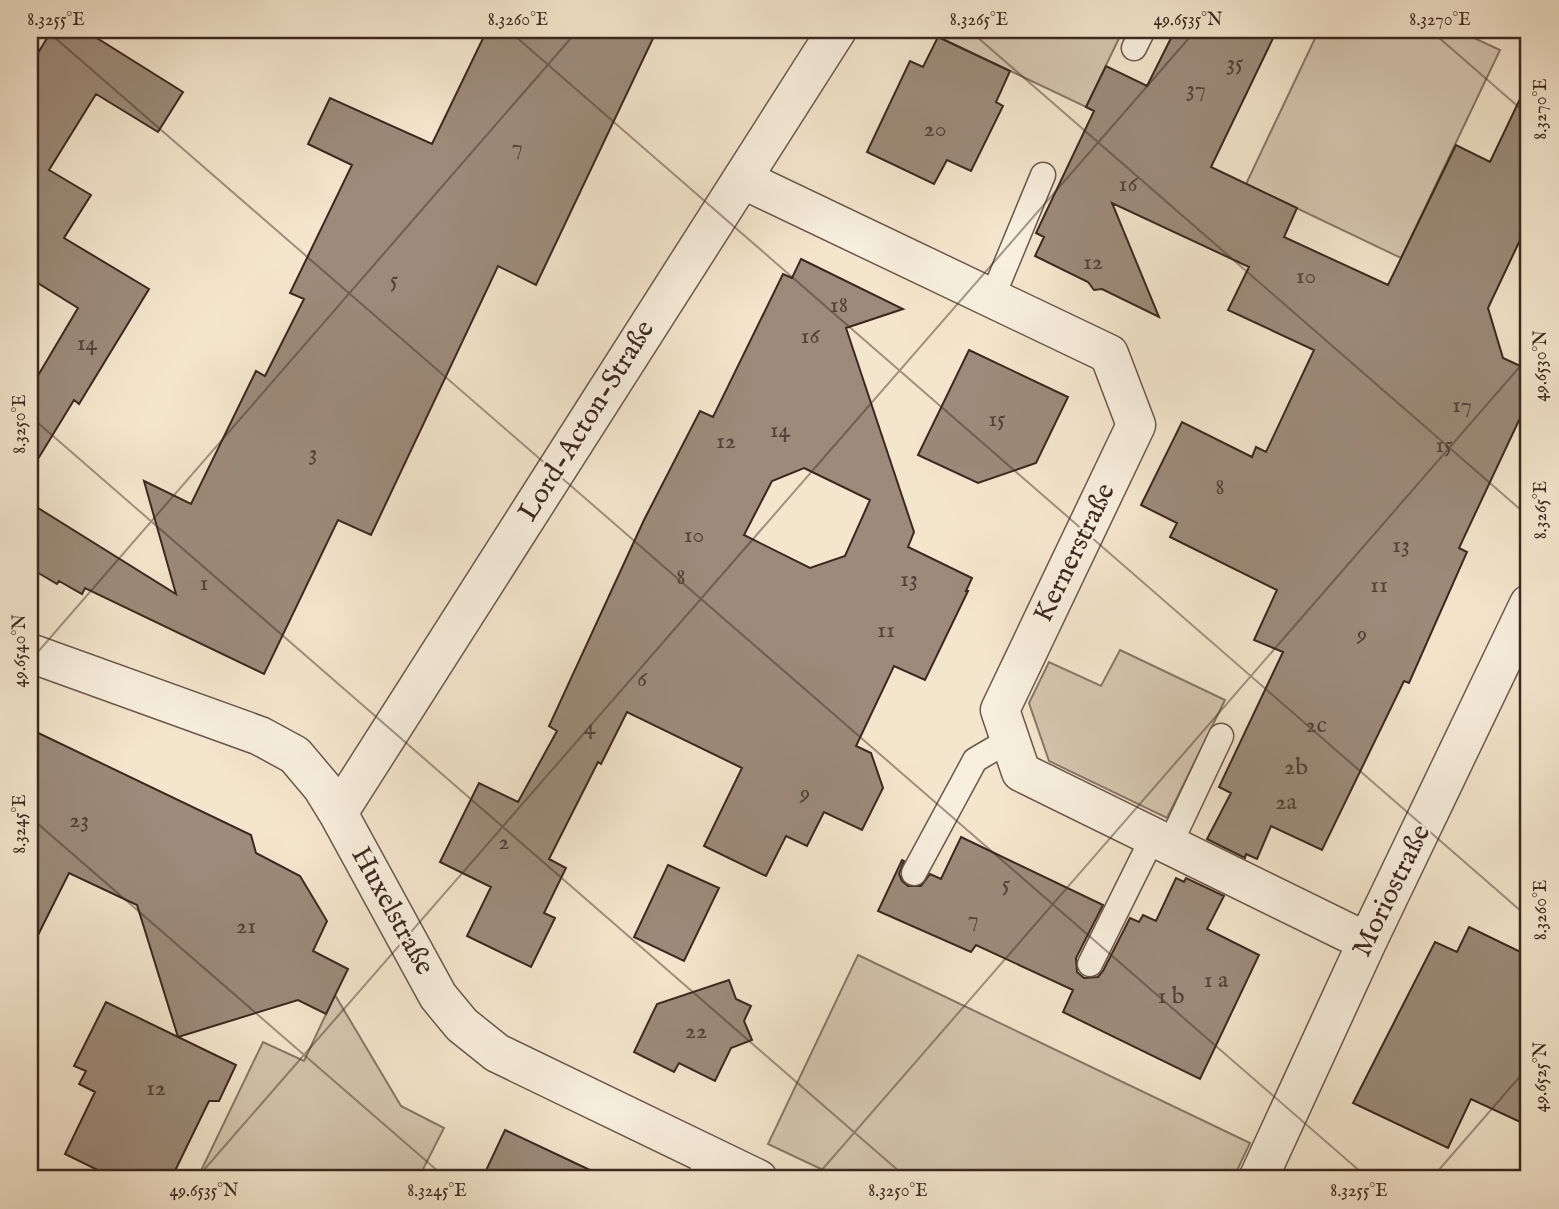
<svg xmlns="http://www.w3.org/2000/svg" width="1559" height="1209" font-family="'IM FELL English',serif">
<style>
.green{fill:#d5c6b0;stroke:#887768;stroke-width:2}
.building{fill:#9c8b7a;stroke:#3c2821;stroke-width:2;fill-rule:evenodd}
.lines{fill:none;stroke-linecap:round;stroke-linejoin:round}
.service-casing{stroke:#6a584c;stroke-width:27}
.minor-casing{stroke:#6a584c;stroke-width:41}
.service{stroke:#f8efde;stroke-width:24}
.minor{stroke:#f8efde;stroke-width:38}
.ticks{fill:none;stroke:#3c2821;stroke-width:2;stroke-opacity:0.45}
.labels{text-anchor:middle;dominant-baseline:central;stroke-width:5;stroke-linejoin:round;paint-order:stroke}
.number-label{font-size:24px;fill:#544137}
.street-label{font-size:28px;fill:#3c2821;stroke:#f8efde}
.neatline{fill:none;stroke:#3c2821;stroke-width:2.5}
.ticks-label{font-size:18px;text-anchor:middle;fill:#3c2821}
</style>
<rect width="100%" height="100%" fill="#f4e6cd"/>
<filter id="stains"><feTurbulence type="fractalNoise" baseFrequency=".00286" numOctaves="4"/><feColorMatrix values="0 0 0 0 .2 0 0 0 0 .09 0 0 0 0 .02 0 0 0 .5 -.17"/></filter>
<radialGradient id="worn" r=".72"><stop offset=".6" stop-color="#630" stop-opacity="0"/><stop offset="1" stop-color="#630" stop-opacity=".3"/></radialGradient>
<path class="green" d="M924 30H1123L1086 107Z
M1319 30H1457L1500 50 1401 258 1246 184Z
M1120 650 1225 700 1167 818 1049 761 1029 703 1049 662 1101 686Z
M858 955 1250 1143 1233 1179H842L768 1144Z
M335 995 401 1106 444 1128 418 1179H197L263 1042 304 1061Z"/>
<path class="building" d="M52 30H84L183 92 158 132 96 94 49 170 91 195 64 238 149 289 79 404 74 400 30 472V389L78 308 36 282 30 293V66Z
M487 30H657L536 285 498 266 371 535 338 520 264 674 85 588 82 594 59 581 57 584 30 568V503L176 594 144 481 191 504 256 371 265 376 304 299 290 293 352 165 308 144 330 98 432 144Z
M1175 30H1277L1211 167 1297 208 1284 237 1388 285 1456 145 1490 162 1529 80V221L1488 308 1503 358 1529 370V399L1459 548 1467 552 1409 683 1404 681 1322 850 1271 826 1257 859 1246 854 1245 858 1207 839 1231 793 1219 787 1283 652 1254 640 1277 590 1170 537 1177 523 1141 505 1182 422 1252 457 1256 447 1266 452 1314 350 1228 310 1249 267 1112 203 1159 317 1102 289 1094 290 1088 282 1035 256 1044 237 1036 233 1094 111 1086 107 1106 66 1147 86Z
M938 37 1010 71 996 102 1003 106 971 171 947 160 934 184 867 152 910 61 923 67Z
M801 259 903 309 846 328 914 532 908 547 972 578 966 591H968L925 680 894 666 856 746 871 753 883 788 862 830 824 812 807 846 786 836 766 876 704 846 742 768 627 712 601 764 598 762 549 859 566 868 544 913 555 918 531 967 467 936 491 887 440 862 479 783 518 802 557 731 549 726 644 520 700 411 713 417 783 274 792 278ZM804 468 870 500 845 556 810 568 744 535 772 481Z
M969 350 1068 397 1036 463 978 483 918 455Z
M30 729 251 835 256 853 300 876 327 921 313 951 348 969 326 1014 298 1000 178 1037 236 1065 219 1101H209L171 1179H116L65 1154 95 1092 79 1084 86 1071 74 1066 106 1002 178 1037 137 905 69 873 30 951Z
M961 837 1103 905 1076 958 1077 972 1084 978 1098 977 1103 971 1130 918 1139 922 1143 915 1156 921 1176 878 1184 882 1186 878 1224 896 1207 929 1259 955 1200 1079 1063 1012 1073 990 976 945 971 952 878 911 902 860 904 861 899 874 902 881 908 886H921L930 874 941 879Z
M668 865 719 888 684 961 634 937Z
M1469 927 1529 956V1126L1471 1099 1448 1148 1353 1103 1435 942 1457 952Z
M729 980 736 999 751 1006 744 1021 752 1040 731 1048 715 1081 679 1063 674 1072 634 1052 657 1004Z
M505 1130 609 1179H482Z"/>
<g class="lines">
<defs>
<path id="service" d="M1134 48 1143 30
M992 298 1043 175
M1169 846 1221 736
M914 873 975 760 1009 740
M1090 964 1153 837
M699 1179 710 1156"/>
<path id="minor" d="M742 179 1109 354 1136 425 1000 710 1021 772 1367 942
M30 653 260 736 295 755 322 787 338 813 438 996 462 1025 497 1053 758 1179
M338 813 837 30
M1258 1179 1367 942 1529 604"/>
</defs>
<use href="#service" class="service-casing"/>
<use href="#minor" class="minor-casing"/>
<use href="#service" class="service"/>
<use href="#minor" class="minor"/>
</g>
<path class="ticks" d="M46 30 1369 1179M508 30 1529 918M969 30 1529 517M1430 30 1529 116M30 416 908 1179M30 661 578 30M30 817 447 1179M196 1179 1196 30M814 1179 1529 356M1431 1179 1529 1066"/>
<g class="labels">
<g class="number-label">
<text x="1235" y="63">35</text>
<text x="1196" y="89">37</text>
<text x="935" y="129">20</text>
<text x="517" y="147">7</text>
<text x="1128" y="184">16</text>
<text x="1093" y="262">12</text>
<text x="1306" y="276">10</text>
<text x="394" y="280">5</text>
<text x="839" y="305">18</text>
<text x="810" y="336">16</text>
<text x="87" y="343">14</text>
<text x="1462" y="405">17</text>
<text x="997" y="419">15</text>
<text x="780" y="430">14</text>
<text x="726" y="441">12</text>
<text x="1444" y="445">15</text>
<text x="313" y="453">3</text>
<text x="1220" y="487">8</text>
<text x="694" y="535">10</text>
<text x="1401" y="545">13</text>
<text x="681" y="577">8</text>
<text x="909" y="579">13</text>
<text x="204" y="583">1</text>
<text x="1379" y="585">11</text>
<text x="886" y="630">11</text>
<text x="1362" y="634">9</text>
<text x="642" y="679">6</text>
<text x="1316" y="725">2c</text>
<text x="590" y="727">4</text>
<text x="1296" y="767">2b</text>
<text x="805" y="793">9</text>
<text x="1286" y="802">2a</text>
<text x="79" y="820">23</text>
<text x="504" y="842">2</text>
<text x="1006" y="884">5</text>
<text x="973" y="919">7</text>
<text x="246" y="926">21</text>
<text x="1216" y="980">1 a</text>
<text x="1171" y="996">1 b</text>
<text x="696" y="1031">22</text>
<text x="156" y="1088">12</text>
</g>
<g class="street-label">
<text transform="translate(587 421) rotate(-58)">Lord-Acton-Straße</text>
<text transform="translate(1075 553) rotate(-64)">Kernerstraße</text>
<text transform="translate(1392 891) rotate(-64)">Moriostraße</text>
<text transform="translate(392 911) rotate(61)">Huxelstraße</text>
</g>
</g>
<rect width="1559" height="1209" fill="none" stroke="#f4e6cd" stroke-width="77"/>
<rect x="38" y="38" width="1482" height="1132" class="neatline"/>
<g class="ticks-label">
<text x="56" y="25">8.3255°E</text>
<text x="518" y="25">8.3260°E</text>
<text x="979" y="25">8.3265°E</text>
<text x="1188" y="25">49.6535°N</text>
<text x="1440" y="25">8.3270°E</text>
<text transform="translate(1540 109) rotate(-90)" y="6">8.3270°E</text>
<text transform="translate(1540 366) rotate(-90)" y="6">49.6530°N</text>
<text transform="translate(19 424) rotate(-90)" y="6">8.3250°E</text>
<text transform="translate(1540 510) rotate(-90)" y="6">8.3265°E</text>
<text transform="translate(19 651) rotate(-90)" y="6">49.6540°N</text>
<text transform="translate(19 824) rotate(-90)" y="6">8.3245°E</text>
<text transform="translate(1540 910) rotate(-90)" y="6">8.3260°E</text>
<text transform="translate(1540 1077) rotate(-90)" y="6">49.6525°N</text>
<text x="204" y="1196">49.6535°N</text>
<text x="437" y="1196">8.3245°E</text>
<text x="898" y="1196">8.3250°E</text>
<text x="1359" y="1196">8.3255°E</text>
</g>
<rect width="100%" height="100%" filter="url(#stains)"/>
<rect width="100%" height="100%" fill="url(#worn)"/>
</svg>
